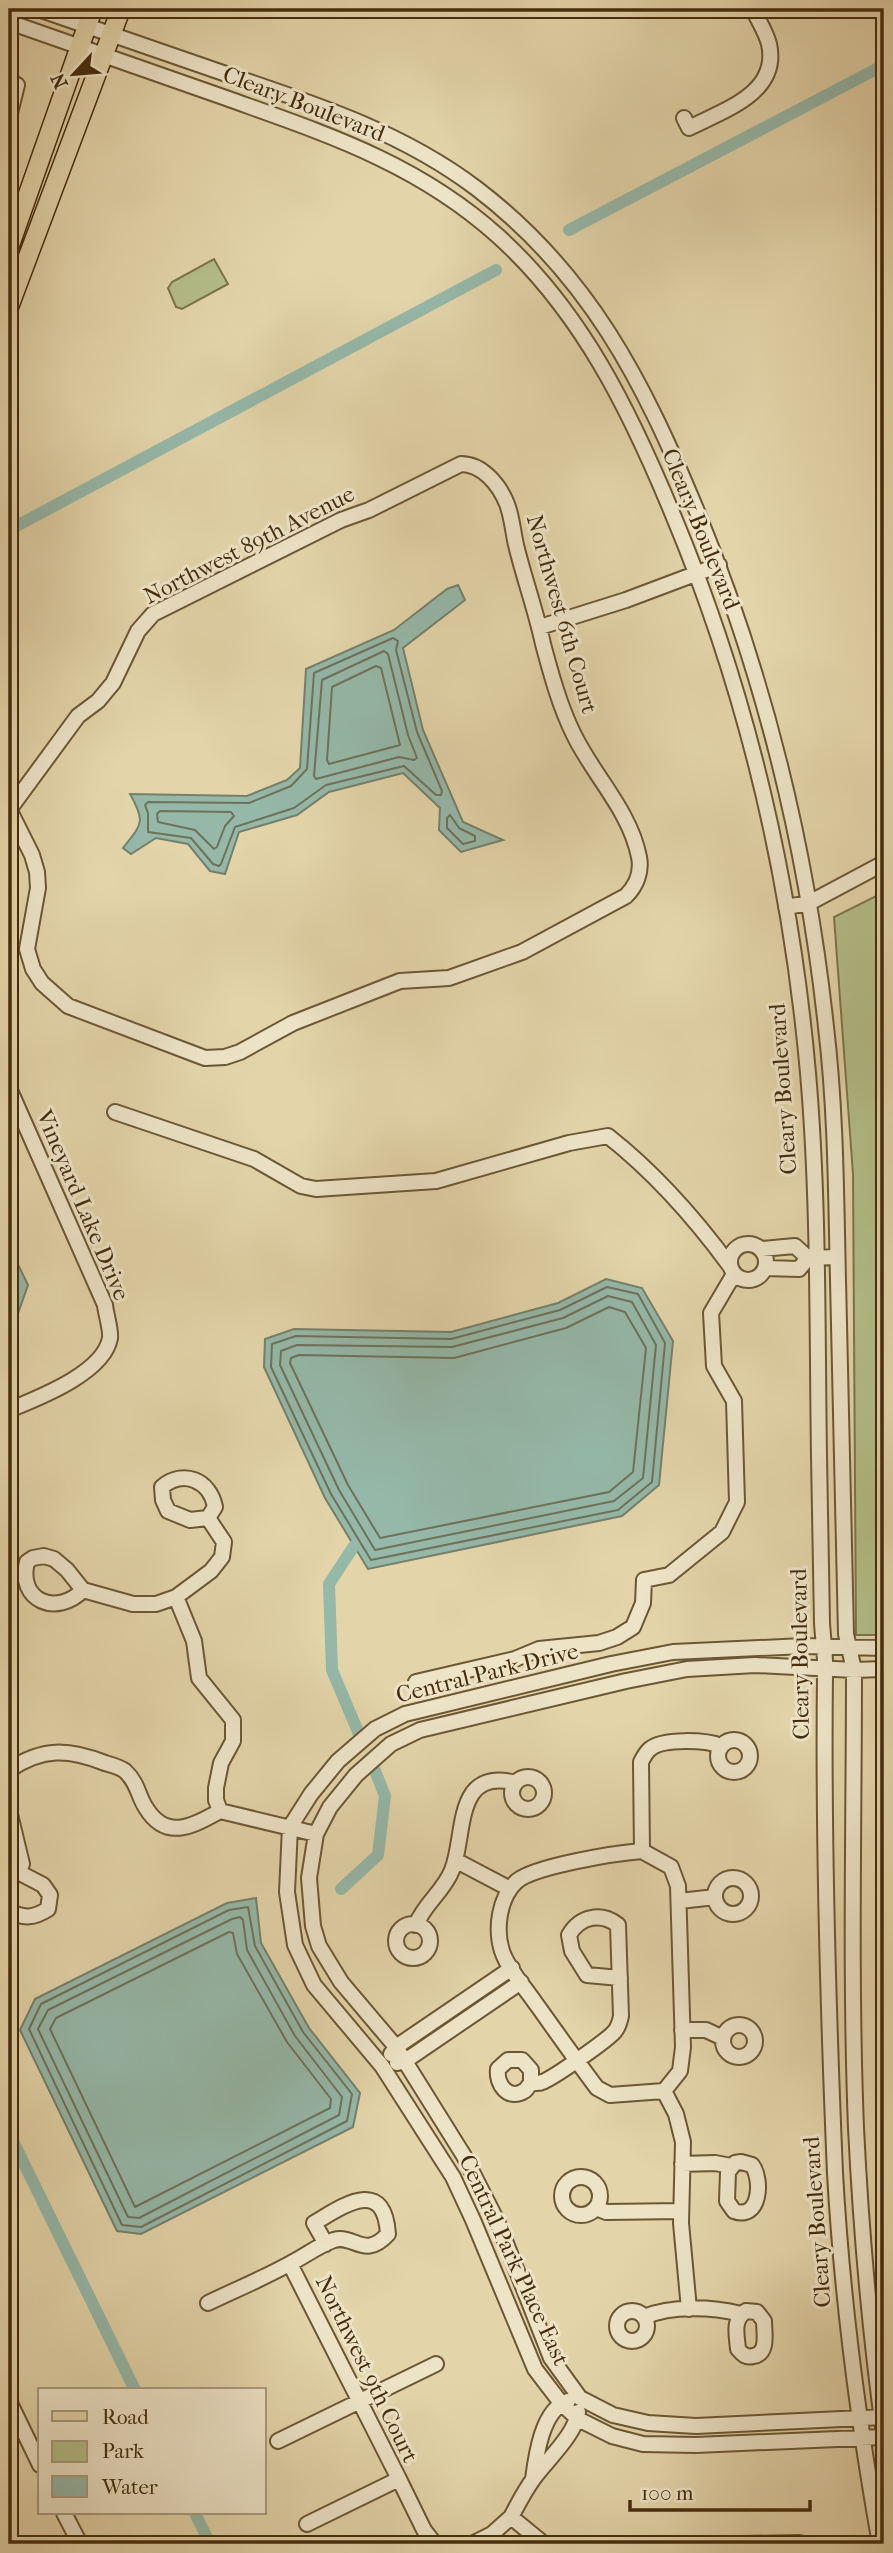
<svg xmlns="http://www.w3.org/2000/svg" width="893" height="2553" font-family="'IM FELL French Canon',serif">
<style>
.green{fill:#b3bd88;stroke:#7c754a;stroke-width:2}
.water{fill:#95b8a9;stroke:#75806b;stroke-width:2}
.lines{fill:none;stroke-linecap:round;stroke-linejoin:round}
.shore{stroke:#6d725b;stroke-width:2}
.canal{stroke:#95b8a9;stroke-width:12}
.minor-casing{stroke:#6c5734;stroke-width:18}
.major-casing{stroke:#452d0d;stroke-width:21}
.minor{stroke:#ede3c7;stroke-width:14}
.major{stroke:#e3d4a9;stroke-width:18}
.labels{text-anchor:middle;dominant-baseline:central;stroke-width:6;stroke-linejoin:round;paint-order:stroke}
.street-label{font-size:23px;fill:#452d0d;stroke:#ede3c7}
</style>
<rect width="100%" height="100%" fill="#e3d4a9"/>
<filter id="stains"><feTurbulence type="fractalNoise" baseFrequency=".00286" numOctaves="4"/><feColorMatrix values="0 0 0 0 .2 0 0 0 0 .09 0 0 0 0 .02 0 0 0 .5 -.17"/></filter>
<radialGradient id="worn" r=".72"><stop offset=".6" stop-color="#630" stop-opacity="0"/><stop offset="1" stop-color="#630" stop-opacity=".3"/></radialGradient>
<path class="green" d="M214 259 228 284 182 309 176 307 168 288 172 282Z
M884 892V1635H856L853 1174 834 917Z"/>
<path class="water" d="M458 585 465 600 403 648 423 730 463 822 503 840 461 852 439 830 440 808 403 773 329 792 297 815 239 832 225 874 210 871 188 844 156 838 131 854 123 848C142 824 146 822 130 794L247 796 287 780 300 768 306 669 394 630 447 589Z
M9 1246 28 1285 9 1339Z
M606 1279 642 1288 673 1341 659 1485 622 1516 368 1569 325 1498 264 1367 265 1339 294 1329 451 1332 558 1303Z
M256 1898 261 1943 309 2028 360 2093 353 2127 141 2234 117 2231 20 2030 35 1999 227 1903Z"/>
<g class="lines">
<path class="shore" d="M393 638 398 641 396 650 417 732 442 791 441 795H436L404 766 326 785 294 808 235 827 221 864 219 866 213 864 191 838 148 832V813L145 805 148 802 249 803 291 786 307 769 314 673Z
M384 651 388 654 408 735 417 758 414 760 399 757 316 779 314 776 322 680Z
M376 666 381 668 400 745 329 764 327 760 332 687Z
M160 811 231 812 234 816 225 826 217 847 214 849 195 830 158 822 157 814Z
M450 815 459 828 475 836V841L463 844 447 828V818Z
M607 1287 638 1294 665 1343 652 1482 618 1510 371 1560 331 1494 271 1367 272 1344 296 1336 451 1339 560 1310Z
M608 1296 632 1302 656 1345 643 1478 614 1501 375 1550 339 1490 280 1365 281 1351 297 1345 452 1347 563 1318Z
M609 1307 625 1312 646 1348 633 1472 609 1492 380 1538 348 1485 290 1363 291 1358 299 1355 454 1358 566 1328Z
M248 1907 255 1946 303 2032 352 2094 347 2121 141 2227 122 2225 29 2029 41 2004 229 1910Z
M240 1917 243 1920 247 1950 295 2036 342 2097 339 2115 139 2218 128 2217 38 2029 48 2010 232 1919Z
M229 1932 233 1933 237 1954 287 2042 331 2099 330 2108 135 2207 50 2029 56 2018Z"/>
<path class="canal" d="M569 230 884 65
M9 530 496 270
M354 1546 329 1584 332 1670 359 1734
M341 1889 378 1855 385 1796 374 1768
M9 2133 135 2390
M195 2513 210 2544"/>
<defs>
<path id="minor" d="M38 9C101 31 165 53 229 75 315 104 402 132 476 188 589 274 643 381 696 509 764 674 807 850 826 1027 836 1111 836 1196 838 1280 841 1398 844 1516 846 1634L854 1670C854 1823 850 1975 856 2128 861 2231 870 2333 884 2435
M9 22C81 47 154 73 226 98 326 134 417 163 498 236 582 312 630 411 673 515 747 692 791 882 808 1073 819 1200 817 1329 819 1456 820 1512 821 1567 822 1623 823 1640 826 1657 825 1674 823 1840 828 2007 835 2173 842 2298 858 2421 880 2544
M9 82 17 85 9 117
M684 118 689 128C724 110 780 93 769 44 766 32 758 20 753 9
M540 627 626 600 719 565
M9 810 78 716 98 701 113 683 138 631 153 614 341 520 369 510 461 464C482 464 499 484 507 504 512 517 513 532 516 545 524 578 536 611 543 644 551 674 560 707 574 735 594 776 630 811 639 857 642 872 636 886 626 896L522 952 449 978 400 981 293 1023 240 1052 225 1057 205 1058 68 1006 42 983 33 969 27 949 38 888 37 872 32 855 10 811
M786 907 809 903 884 863
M9 1088 105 1305C106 1315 111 1329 110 1338 104 1373 38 1398 9 1410
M115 1112 254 1159 301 1186 316 1189 436 1181 569 1143 608 1136C655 1173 694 1217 730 1266
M730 1262a18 18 0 1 1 36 0a18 18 0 1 1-36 0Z
M761 1249 795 1246 808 1258 837 1257
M765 1268 799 1269 808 1258
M83 1590C57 1617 17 1601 27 1562L33 1558 44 1556 54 1559 67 1570 83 1590 133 1604H156L176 1597 211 1571 222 1557 224 1542 208 1518 215 1507C210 1480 183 1469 162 1487L163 1500 168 1511 190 1520 208 1518
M176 1597 194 1641 199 1678 233 1720V1741L221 1763 216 1788V1800L220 1811
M884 1648 804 1646 673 1652 611 1664 405 1714 375 1729 338 1761 311 1794 290 1827 287 1892 295 1945 314 1985 382 2066 453 2177 473 2220 535 2369 561 2403 578 2419 612 2436 643 2444 696 2445 884 2437
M884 1669 854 1670 755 1665 687 1669 626 1681 420 1730 391 1744 356 1775 330 1807 316 1834 309 1878 313 1926 319 1946 341 1982 396 2047 464 2156 498 2223 551 2358 580 2398 613 2415 648 2423 696 2426 884 2417
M416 1682 515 1659 539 1649 599 1643 617 1637 633 1627 643 1603 644 1580 669 1575 722 1532 737 1502 734 1401 714 1366 711 1313 734 1274
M718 1756a16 16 0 1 1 32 0a16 16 0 1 1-32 0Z
M9 1770C43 1747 69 1749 105 1763 112 1765 120 1767 125 1771 138 1783 138 1796 146 1808 167 1842 194 1825 220 1811
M512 1793a16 16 0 1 1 32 0a16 16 0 1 1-32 0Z
M9 1810 22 1864 18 1872 9 1877
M220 1811 316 1834
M642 1851 671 1867 678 1886 683 2047 680 2071 664 2091 610 2095 597 2088C575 2059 555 2030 534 2001 523 1985 508 1969 502 1951 495 1929 499 1897 517 1881 535 1866 616 1853 642 1851Z
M642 1851 641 1762C643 1758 646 1752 650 1749 663 1738 706 1740 721 1746
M455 1860 510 1889
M715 1896a18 18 0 1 1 36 0a18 18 0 1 1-36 0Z
M680 1901 715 1897
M9 1911C24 1919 34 1918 48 1909L50 1895 43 1885 18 1872
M396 1941a17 17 0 1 1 34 0a17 17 0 1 1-34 0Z
M416 1925C424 1904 444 1891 452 1870 466 1837 453 1766 516 1783
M723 2041a16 16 0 1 1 32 0a16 16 0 1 1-32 0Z
M682 2030H706L723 2038
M391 2054 396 2047 512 1968
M397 2063 405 2061 521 1982
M531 2084V2070L522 2060H508L498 2069C496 2084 508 2101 524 2091 527 2090 528 2085 531 2084 535 2082 539 2084 542 2082 552 2079 609 2039 615 2031 619 2026 620 2021 621 2016L618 1925C601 1912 580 1916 569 1935L572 1951 587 1975 620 1978
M664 2091 676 2114 683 2142 681 2223 689 2309
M741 2162 752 2165C763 2180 760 2221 734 2211L727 2201 728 2172 735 2163Z
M682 2164 715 2163 731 2166
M562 2196a19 19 0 1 1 38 0a19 19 0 1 1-38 0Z
M596 2208 606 2212 681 2211
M290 2264 399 2479 307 2524
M208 2303C235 2290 264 2278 291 2263 305 2256 319 2245 334 2240 355 2234 364 2260 388 2234 384 2176 343 2206 314 2223L326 2244
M746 2311 757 2312 764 2321C764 2332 769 2354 753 2356 746 2358 742 2354 738 2349 737 2335 732 2320 746 2311Z
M617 2326a15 15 0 1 1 30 0a15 15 0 1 1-30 0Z
M644 2317C672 2305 712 2307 741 2314
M9 2401 40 2465
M278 2441 436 2364
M399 2479 424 2530 435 2544
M533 2479C536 2456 542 2409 568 2401
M64 2513 80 2544
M511 2517C518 2504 525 2490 534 2478 547 2460 576 2434 578 2412
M472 2544 492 2534 511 2517 544 2544
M742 2544 800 2543"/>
<path id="major" d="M9 248 93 9
M9 307 121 9"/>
</defs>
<use href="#minor" class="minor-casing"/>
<use href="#major" class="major-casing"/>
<use href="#minor" class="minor"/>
<use href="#major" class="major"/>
</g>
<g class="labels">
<g class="street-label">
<text transform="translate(304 104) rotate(21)">Cleary Boulevard</text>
<text transform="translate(701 529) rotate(68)">Cleary Boulevard</text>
<text transform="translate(249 545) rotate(-27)">Northwest 89th Avenue</text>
<text transform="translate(562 614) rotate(74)">Northwest 6th Court</text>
<text transform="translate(783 1089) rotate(-94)">Cleary Boulevard</text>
<text transform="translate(83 1205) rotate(67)">Vineyard Lake Drive</text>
<text transform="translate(800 1654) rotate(-91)">Cleary Boulevard</text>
<text transform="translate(487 1673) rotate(-14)">Central Park Drive</text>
<text transform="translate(817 2222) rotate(-94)">Cleary Boulevard</text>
<text transform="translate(514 2260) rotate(65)">Central Park Place East</text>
<text transform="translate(367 2369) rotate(64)">Northwest 9th Court</text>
</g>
</g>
<rect width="893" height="2553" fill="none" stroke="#e3d4a9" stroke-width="35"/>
<rect x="10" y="10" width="872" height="2532" fill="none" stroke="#452d0d" stroke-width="3.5"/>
<rect x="18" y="18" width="858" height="2518" fill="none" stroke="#452d0d" stroke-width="2"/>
<rect x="38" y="2388" width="228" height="126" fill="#ede3c7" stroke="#aa9a7d" stroke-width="2"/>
<rect x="52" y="2411" width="35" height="10" fill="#e3d4a9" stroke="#aa9a7d" stroke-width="2"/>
<text x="102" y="2424" font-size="21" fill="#452d0d">Road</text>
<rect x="52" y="2441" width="35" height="21" fill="#b3bd88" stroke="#aa9a7d" stroke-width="2"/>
<text x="102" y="2458" font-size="21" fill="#452d0d">Park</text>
<rect x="52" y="2476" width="35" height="21" fill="#95b8a9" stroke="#aa9a7d" stroke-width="2"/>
<text x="102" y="2494" font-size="21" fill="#452d0d">Water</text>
<g transform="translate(74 74) rotate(244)" stroke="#ede3c7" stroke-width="5" paint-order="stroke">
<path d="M0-5L12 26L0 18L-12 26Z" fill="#452d0d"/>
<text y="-10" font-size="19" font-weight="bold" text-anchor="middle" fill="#452d0d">N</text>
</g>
<path d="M630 2500v10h180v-10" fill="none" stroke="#452d0d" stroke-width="3.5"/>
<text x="641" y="2500" font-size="21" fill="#452d0d" stroke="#ede3c7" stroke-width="5" paint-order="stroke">100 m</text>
<rect width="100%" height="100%" filter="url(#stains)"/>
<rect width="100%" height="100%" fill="url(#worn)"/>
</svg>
